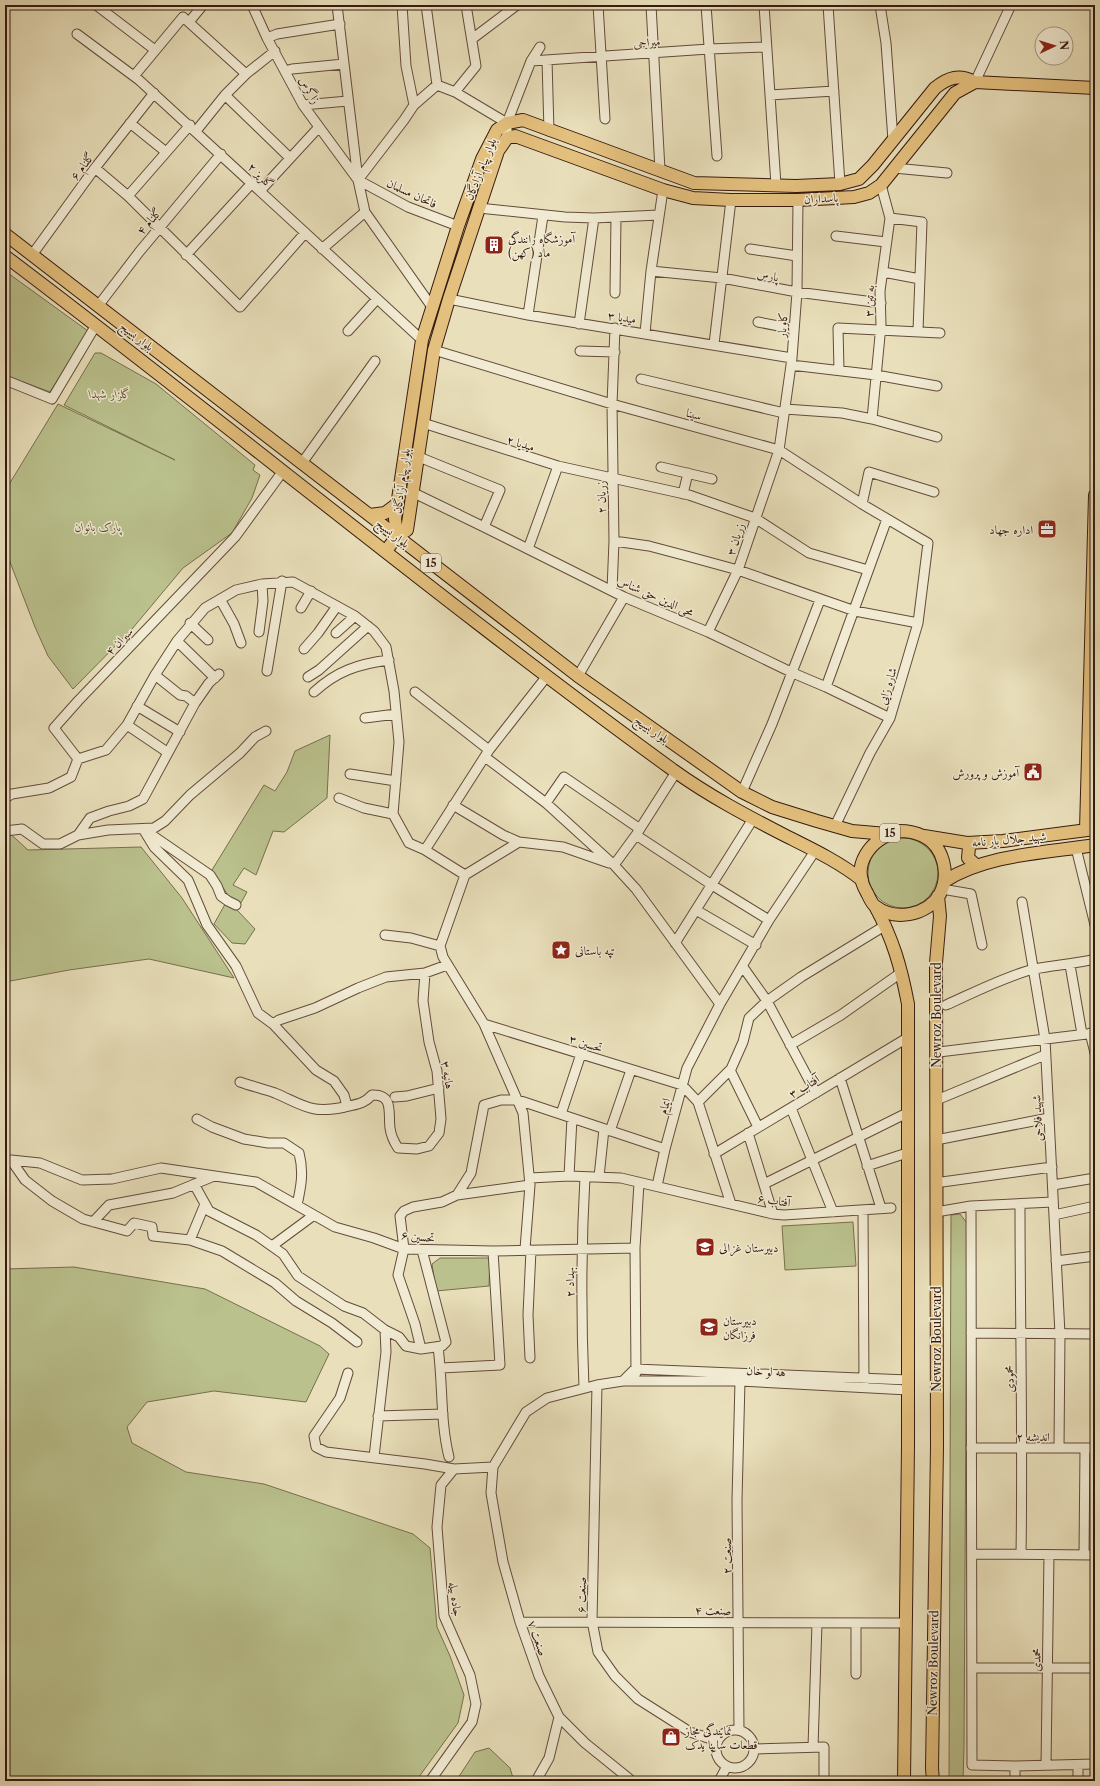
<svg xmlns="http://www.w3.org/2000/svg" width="1100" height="1786" font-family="'Libre Caslon Text',Amiri,serif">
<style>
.green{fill:#bac18d;stroke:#786e4e}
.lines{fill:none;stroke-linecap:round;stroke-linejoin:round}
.minor-casing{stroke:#634c3b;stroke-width:11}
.major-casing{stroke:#361a10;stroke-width:14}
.minor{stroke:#f1ebd3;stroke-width:9}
.major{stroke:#e4c07e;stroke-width:12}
.labels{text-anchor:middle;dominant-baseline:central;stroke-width:3;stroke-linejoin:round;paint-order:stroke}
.shield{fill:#f1ebd3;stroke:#6e594a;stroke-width:1}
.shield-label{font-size:11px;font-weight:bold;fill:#361a10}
.street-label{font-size:12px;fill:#361a10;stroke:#f1ebd3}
.poi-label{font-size:12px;fill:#361a10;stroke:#f1ebd3;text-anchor:start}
.park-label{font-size:12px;font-style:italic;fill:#5e4c36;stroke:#f1ebd3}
</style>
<rect width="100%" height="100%" fill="#e9e0bb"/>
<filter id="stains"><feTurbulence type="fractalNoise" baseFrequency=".005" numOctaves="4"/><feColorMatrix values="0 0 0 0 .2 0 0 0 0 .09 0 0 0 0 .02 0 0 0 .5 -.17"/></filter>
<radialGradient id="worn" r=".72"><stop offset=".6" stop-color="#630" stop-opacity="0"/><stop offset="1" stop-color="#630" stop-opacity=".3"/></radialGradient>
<path class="green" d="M5 271 88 331 50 392 5 375Z
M95 353H101L156 384 255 465 253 470 260 475 252 498 232 533 183 568 132 629 73 689 48 656 35 627 10 562 5 529V491L58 404 175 460 64 405Z
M330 735 327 798 284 832 273 831 256 875 244 868 233 885 247 892 237 910 255 929 245 944 232 943 214 924 229 897 212 870 264 785 275 791 287 772 295 751Z
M5 829 28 850 141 847 182 898 234 978 149 959 69 970 5 982Z
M868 873a35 35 0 1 1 70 0a35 35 0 1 1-70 0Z
M960 1214 967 1223 964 1747 963 1781H949L951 1215Z
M853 1222 856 1266 785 1270 782 1226Z
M440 1258H490L489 1286 436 1291 432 1264Z
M74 1267 205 1289 320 1346 329 1354 306 1402 214 1391 147 1402 127 1427 132 1443 186 1472 264 1484 413 1534 430 1548 437 1627 450 1656 464 1695 458 1723 416 1781H5V1269Z
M489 1748 510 1768 514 1781H456L475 1752Z"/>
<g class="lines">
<defs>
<path id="minor" d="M96 5 155 50
M252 5 267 38 303 105 358 180 408 207 458 226
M337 5 358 180 365 212 432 307
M402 5 406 66 414 105
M426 5 437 85
M598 5 605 119
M651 5 660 170
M706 5 717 156
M764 5 776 185
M828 5 840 184
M880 5 886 43 893 140
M189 22 203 5
M77 34 139 80 422 340
M267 38 277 34 340 24
M472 39 517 5
M547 60 549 131
M531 61 709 49 766 47
M285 71 292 69 344 64
M134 76 183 17 246 74
M975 82 1011 5
M455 92 476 66 466 5
M225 95 290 158
M770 95 834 91
M303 105 348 101
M130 123 166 152
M196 131 225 95 246 74 275 51
M507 138V123L531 61 540 47
M95 168 128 196 240 307 305 233
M894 168 947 173
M358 180 404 120 414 105 437 85 455 92 507 123
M260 191 319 127
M128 196 190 125
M479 208 565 217 594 218 659 215
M890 218 922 222 918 331
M836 236 886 242
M322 249 365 212
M750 249 797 256
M32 255 95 168 154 93
M186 255 252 183
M651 271 722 278 797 292 881 303
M883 272 920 279
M615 293 616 217
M449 299 528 315 792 358
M98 306 140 251 221 154
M528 315 543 216
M758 322 794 329
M579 324 594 218
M348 331 377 299
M645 333 651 271 663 190
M714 344 731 200
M434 350 612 404 779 450 862 504 928 543 918 623 890 718 870 753 835 826
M580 351 615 352
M791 365 876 375 937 386
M839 370 838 328 940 333
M641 379 784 413
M5 380 52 399 96 325
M785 409 842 413 872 419 937 437
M872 419 881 325 880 291 890 218 881 185
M423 423 558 466 689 495 755 518 809 553 868 570
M419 457 500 490 484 527
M302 463 375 361
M661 467 712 479
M414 493 484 527 624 597 708 632 793 673 826 687 890 718
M683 494 688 473
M862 504 869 472 934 492
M614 541 649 546 683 555 738 570 855 611 918 623
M528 549 558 466
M612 590 614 541 612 404 615 328
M220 599 234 624 241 643
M301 608 311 591
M190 623 208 640
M259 632 263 601 262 584
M708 632 738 570 779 450 792 358 797 292 798 200
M336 633 355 616
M177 641 215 678
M304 649 318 633 337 606
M267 671 282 581
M155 675 180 695 186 696 195 703
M578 676 624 597
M308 677 319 670 368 626
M826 687 887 519
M314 692C337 671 358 664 389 660
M415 692 489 750
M137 706 180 732
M365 718 396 714
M127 725 167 752
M485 757 546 803 614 865 636 889 720 1004
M78 759 106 750 127 725 155 675 177 641 205 608 236 590 262 584 293 582 355 616 374 631 386 647 394 691 399 742 393 814 409 843 425 850 465 875
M350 774 396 781
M742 792 772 724 820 600
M5 798 12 794 49 788 71 777 78 759 54 728 78 701 235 537 283 471
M339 798 364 808 393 814
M546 803 564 777 640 829
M453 805 503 835 519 842 563 847 609 863
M143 829 154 847 188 880 207 925 236 966 258 1013 273 1024 316 1070 334 1081 344 1095 347 1106
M5 831 22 829 43 844H60L78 835 108 830 154 828 165 821 190 795 240 753 255 737 266 731
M146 831 210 875 217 886 221 896 228 901 236 905
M78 835 90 818 109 811 129 806 143 799 195 703 209 683 219 674
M636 835 712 885 769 920
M519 842 465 875 440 946 443 957 484 1024 523 1113 530 1185 525 1249
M1076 848 1095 925
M425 850 489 750 547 676
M614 865 636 835 676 772
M942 889 971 894 982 945
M1022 902 1045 1039 1060 1334 1059 1448
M696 910 756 945
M385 935 411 938 440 946
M675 943 753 819
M1070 965 1082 1034
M743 967 767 1001 816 1093
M946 1005C973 993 1006 976 1034 969 1054 965 1075 964 1095 959
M273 1024 279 1020 315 1008 358 988 386 977 425 973 447 965
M484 1024 682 1085 698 1102 731 1204
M1090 1033 1095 1053
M790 1045 841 1015 902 972
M939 1052 1095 1033
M730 1070 758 1127
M840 1078 881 1208
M240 1082C251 1086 264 1089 275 1093 305 1106 311 1114 345 1107 357 1104 364 1104 372 1095 394 1094 388 1113 390 1128 391 1136 394 1142 398 1148L417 1149 429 1146 439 1133 441 1119 437 1071 429 1042 423 1001 425 973
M395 1097 407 1096 439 1088
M939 1099 1045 1055
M698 1102 731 1069 743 1042 749 1018 767 1001 801 977 886 925
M791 1108 833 1212
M561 1114 581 1054
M197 1119 212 1127 244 1139 268 1143H284L299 1153C304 1172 301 1187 297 1205
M610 1131 631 1070
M748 1133 773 1214
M941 1139 1049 1118
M714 1154 907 1038
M8 1160H11L25 1180 52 1201 83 1219 127 1231 134 1223 152 1227 153 1236 190 1240 222 1251 275 1283 296 1301 332 1323 357 1342
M11 1160 40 1163 82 1180 112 1179 161 1168 256 1182 335 1227 374 1238 404 1249 493 1251 635 1248
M867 1166 907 1153
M569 1176 572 1118
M599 1177 604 1129
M530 1178 569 1176 621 1178 773 1214 784 1215 891 1208
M942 1182 1052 1167
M194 1184 209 1211 256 1235 283 1254 298 1276 344 1306 363 1313 385 1330 399 1337 406 1346 421 1349 442 1346 446 1342 422 1250
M764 1184 907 1113
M1053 1185 1095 1178
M657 1186 665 1149 687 1068 720 1004 769 920 815 851
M457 1195 471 1173 484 1105 501 1100H518L665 1149
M1020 1204C1020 1321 1023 1438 1021 1554
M971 1206 972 1765 1015 1766 1095 1764
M863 1210 864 1384
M936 1212 971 1206 1053 1202
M1054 1215 1095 1206
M93 1222 109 1205 173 1193 214 1176
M190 1240 205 1204
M272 1246 314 1215
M1056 1261 1095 1256
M971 1333 1095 1334
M438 1347C443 1383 440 1421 449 1457
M421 1349 415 1324 398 1275 404 1249 400 1216 404 1211 413 1207 442 1202 457 1195 530 1185
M530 1358 528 1315 531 1250
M441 1368 500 1365 493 1251
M348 1373 340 1398 314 1436 316 1447 326 1452 425 1464 454 1469
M636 1373 635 1248 639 1183
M623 1381 635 1369 908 1380
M597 1385 592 1621 598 1652 615 1676 638 1699 690 1732 717 1741
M584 1388C581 1318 581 1247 585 1177
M378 1416 443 1414
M971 1448H1095
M374 1457 386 1352 385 1330
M972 1554 1095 1555
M1084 1555 1085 1449
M520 1622 906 1623
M972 1668H1095
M856 1674V1623
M739 1730 737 1500 740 1381
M716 1749a19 19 0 1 1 38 0a19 19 0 1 1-38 0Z
M813 1747 817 1623
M754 1749 824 1747V1781
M1046 1765 1049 1555
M1078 1765V1781
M1015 1766V1781
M430 1781 472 1722 476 1704 470 1675 444 1616 437 1527 441 1485 454 1469 493 1467
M536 1781 549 1758 559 1717
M632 1781 585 1743 559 1717 539 1676 520 1622 503 1562 491 1493 493 1467 526 1412 547 1398 597 1385 623 1381H740L908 1390
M719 1781 727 1766"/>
<path id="major" d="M5 234 578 676 742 792 772 807 817 821 852 831 887 834
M5 256C229 425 446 605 673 770 709 796 749 817 788 837 814 850 839 862 862 880
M370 515 385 513 397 504
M397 536 395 519 422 340 458 226 482 159 497 130 507 123 523 120 694 183 796 186 840 184 859 179 873 165 935 88C949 77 959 74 975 82
M386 551 397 536 407 530 434 350 449 299 498 151 507 138 515 136 663 190 693 198 731 200H798L854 197 869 193 881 185 955 93 975 82 1095 88
M1086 830 1095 495
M899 831C907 831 915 832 923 836 944 846 950 874 940 894 928 915 895 922 875 906 872 904 869 897 867 893 850 865 870 839 899 831Z
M924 836 967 843 1003 841 1095 829
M973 843 969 847 968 858 977 866
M945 881C987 854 1046 853 1095 845
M875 906C893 939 901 967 908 1004V1446L904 1781
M933 1781 932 1768 937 1447 936 963 940 916 938 896"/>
</defs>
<use href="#minor" class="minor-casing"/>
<use href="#major" class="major-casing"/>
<use href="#minor" class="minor"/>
<use href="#major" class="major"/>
</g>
<defs>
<symbol id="building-square" viewBox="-11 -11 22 22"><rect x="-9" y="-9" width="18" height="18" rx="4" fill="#8f2418" stroke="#f1ebd3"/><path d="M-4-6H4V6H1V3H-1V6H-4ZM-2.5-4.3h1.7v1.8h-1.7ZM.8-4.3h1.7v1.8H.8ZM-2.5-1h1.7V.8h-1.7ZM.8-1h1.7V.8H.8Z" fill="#fff"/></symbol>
<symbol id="office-square" viewBox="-11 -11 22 22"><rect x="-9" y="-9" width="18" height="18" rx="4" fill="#8f2418" stroke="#f1ebd3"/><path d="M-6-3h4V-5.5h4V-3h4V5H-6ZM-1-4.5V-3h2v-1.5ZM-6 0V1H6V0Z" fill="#fff"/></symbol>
<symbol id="civic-square" viewBox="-11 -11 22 22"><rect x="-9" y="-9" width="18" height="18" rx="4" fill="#8f2418" stroke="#f1ebd3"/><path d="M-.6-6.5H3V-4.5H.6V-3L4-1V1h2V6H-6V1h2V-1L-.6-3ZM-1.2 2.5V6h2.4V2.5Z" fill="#fff"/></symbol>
<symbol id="sight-square" viewBox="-11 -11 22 22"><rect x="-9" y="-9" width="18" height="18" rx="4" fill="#8f2418" stroke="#f1ebd3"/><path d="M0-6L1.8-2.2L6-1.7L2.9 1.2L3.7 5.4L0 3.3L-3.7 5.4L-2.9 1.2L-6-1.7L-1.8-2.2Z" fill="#fff"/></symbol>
<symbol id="school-square" viewBox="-11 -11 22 22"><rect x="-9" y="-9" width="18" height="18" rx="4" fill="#8f2418" stroke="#f1ebd3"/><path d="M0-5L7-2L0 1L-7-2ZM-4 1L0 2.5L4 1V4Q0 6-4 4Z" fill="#fff"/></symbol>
<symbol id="shop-square" viewBox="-11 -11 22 22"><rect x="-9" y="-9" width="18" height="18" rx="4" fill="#8f2418" stroke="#f1ebd3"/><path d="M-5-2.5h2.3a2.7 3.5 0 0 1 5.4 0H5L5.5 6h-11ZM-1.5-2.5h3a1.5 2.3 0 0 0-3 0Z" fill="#fff"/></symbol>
</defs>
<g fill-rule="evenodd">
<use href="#building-square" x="483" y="234" width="22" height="22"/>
<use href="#office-square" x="1036" y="518" width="22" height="22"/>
<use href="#civic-square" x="1022" y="761" width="22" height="22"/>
<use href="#sight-square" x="550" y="939" width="22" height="22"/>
<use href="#school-square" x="694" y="1236" width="22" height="22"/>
<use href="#school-square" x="698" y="1316" width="22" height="22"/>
<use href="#shop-square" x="660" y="1726" width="22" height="22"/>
</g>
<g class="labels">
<g class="shield">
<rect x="421" y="554" width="20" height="18" rx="3"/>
<rect x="880" y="824" width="20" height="18" rx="3"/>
</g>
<g class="shield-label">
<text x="431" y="563">15</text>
<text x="890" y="833">15</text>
</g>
<g class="street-label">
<text transform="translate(647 42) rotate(-4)">میراجی</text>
<text transform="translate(310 90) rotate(60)">زاگرس</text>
<text transform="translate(82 166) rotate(-53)">گلنام ۶</text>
<text transform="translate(480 169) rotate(-68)">بلوار پیام آزادگان</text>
<text transform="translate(261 175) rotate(44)">گلریز ۲</text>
<text transform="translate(412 193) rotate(25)">فاتحان مسلمان</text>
<text transform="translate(821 198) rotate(-3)">پاسداران</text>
<text transform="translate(149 221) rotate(-49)">گلنام ۴</text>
<text transform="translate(768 275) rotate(11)">پارس</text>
<text transform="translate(869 301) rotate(-88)">به تین ۳</text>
<text transform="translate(622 317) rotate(8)">میدیا ۳</text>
<text transform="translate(782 325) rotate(-86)">کاویار</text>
<text transform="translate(137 336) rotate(38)">بلوار بسیج</text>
<text transform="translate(694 414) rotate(16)">سینا</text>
<text transform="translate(521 443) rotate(17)">میدیا ۲</text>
<text transform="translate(401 481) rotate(-82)">بلوار پیام آزادگان</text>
<text transform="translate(601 497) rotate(-91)">زریان ۲</text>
<text transform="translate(393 533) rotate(38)">بلوار بسیج</text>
<text transform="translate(735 539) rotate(-72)">زریان ۳</text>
<text transform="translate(656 596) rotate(24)">محی الدین حق شناس</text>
<text transform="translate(119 641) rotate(-46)">سیران ۴</text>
<text transform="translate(887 686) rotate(-73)">شاره زایی</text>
<text transform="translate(652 729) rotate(35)">بلوار بسیج</text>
<text transform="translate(1009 839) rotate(-5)">شهید جلال بار نامه</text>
<text transform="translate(936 1015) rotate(-90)">Newroz Boulevard</text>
<text transform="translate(586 1043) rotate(17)">تحسین ۳</text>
<text transform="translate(448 1075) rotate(81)">هانیه ۳</text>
<text transform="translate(804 1086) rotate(-31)">آفتاب ۳</text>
<text transform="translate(664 1106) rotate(-75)">ایمام</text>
<text transform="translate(1037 1118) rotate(-93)">شهید فلاحی</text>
<text transform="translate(774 1200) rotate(8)">آفتاب ۶</text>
<text transform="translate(418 1236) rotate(6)">تحسین ۶</text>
<text transform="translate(569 1282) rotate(-90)">بهداد ۲</text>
<text transform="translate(936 1339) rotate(-90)">Newroz Boulevard</text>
<text transform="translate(766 1371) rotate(3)">هه لو خان</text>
<text transform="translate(1009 1379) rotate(-92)">محمودی</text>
<text x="1033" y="1436">اندیشه ۲</text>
<text transform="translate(726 1556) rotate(-90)">صنعت ۲</text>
<text transform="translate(581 1595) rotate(-89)">صنعت ۶</text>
<text transform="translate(456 1599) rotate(82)">جاده بیله</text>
<text transform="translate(713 1610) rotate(1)">صنعت ۴</text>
<text transform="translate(538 1638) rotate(71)">صنعت ۷</text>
<text transform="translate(1036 1660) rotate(-89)">محمدی</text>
<text transform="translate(933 1663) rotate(-89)">Newroz Boulevard</text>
</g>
<g class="poi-label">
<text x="508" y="238">آموزشگاه رانندگی<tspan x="508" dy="14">ماد (کهن)</tspan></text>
<text x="1033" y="529" text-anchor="end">اداره جهاد</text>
<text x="1019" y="772" text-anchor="end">آموزش و پرورش</text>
<text x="575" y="950">تپه باستانی</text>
<text x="719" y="1247">دبیرستان غزالی</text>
<text x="723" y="1320">دبیرستان<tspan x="723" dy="14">فرزانگان</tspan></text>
<text x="685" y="1730">نمایندگی مجاز<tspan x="685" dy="14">قطعات سایپا یدک</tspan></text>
</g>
<g class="park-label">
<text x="110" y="393">گلزار شهدا</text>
<text x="98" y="526">پارک بانوان</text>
</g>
</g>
<rect width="1100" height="1786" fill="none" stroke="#e9e0bb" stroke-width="20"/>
<rect x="6" y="6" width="1088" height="1774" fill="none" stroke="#361a10" stroke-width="2"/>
<rect x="10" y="10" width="1080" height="1766" fill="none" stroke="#361a10"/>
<g transform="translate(1054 46) rotate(86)"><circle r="19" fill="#f1ebd3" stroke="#a69785"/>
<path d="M0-3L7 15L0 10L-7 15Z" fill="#8f2418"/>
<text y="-6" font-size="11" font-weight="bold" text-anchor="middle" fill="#361a10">N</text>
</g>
<rect width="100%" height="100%" filter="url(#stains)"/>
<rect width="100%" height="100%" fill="url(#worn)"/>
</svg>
